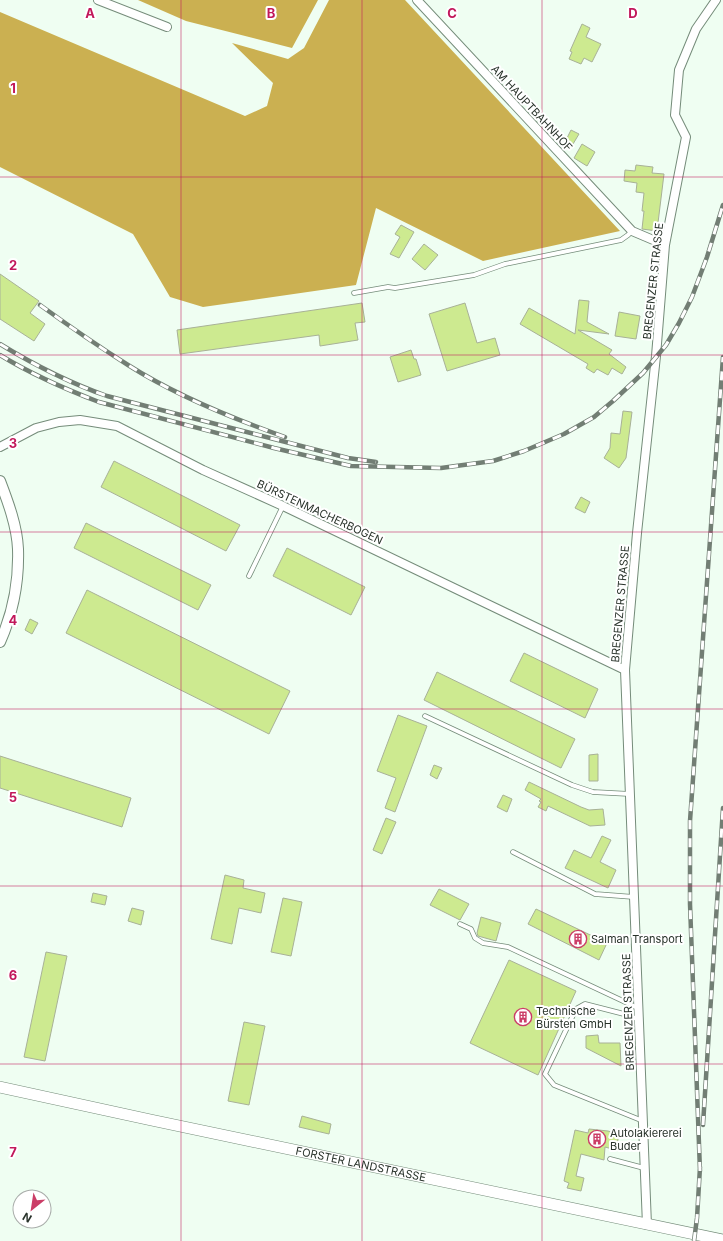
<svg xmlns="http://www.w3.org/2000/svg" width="723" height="1241" font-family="Inter,sans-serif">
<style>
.forest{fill:#cbb051}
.building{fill:#cdea90;stroke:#a8b197}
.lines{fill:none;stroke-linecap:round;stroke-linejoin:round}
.service-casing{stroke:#758c7a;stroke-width:5.5}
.minor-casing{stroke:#758c7a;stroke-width:10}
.tertiary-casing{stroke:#758c7a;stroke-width:12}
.secondary-casing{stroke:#758c7a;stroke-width:12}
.service{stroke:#fff;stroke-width:4}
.minor{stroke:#fff;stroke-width:8}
.tertiary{stroke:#fff;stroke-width:10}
.secondary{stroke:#fff;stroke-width:11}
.rail-casing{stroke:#727e74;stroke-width:4.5}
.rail{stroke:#fff;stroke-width:3;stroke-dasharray:9;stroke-linecap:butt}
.grid{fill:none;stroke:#c2185b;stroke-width:1;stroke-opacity:0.55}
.labels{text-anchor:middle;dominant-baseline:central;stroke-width:4;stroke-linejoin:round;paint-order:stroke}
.street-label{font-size:11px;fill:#28322a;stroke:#fff}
.poi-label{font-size:11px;fill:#28322a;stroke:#fff;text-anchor:start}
.grid-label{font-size:13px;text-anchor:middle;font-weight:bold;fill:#c2185b;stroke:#fff;stroke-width:4;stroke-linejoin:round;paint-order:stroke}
</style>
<rect width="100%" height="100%" fill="#effef2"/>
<path class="forest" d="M138 0H318L292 48 186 21Z
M329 0H405L620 231 483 261 376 208 356 285 203 307 170 297 133 234 0 167V12L245 116 267 106 273 83 232 43 288 59 304 48Z"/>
<path class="building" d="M582 24 590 28 586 37 601 44 592 62 584 58 581 64 569 59 572 52 570 51Z
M571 130 579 134 573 144 566 140Z
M582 144 595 152 587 166 574 158Z
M636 165 653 167 652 173 664 174 657 231 642 229 644 211H642L644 193 636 192 637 183 624 181 625 170 635 171Z
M401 225 414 232 399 258 390 254 400 237 395 234Z
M424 244 438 255 425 270 412 259Z
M0 274 39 301 30 313 45 324 34 341 0 319Z
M579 300 589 301 587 322 609 334 578 330 612 350 609 354 626 367 622 374 612 368 608 375 597 369 594 373 586 368 588 364 520 324 529 308 575 334Z
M362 303 365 322 355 323 358 340 320 346 319 335 180 354 177 330Z
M465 303 477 343 495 338 500 355 447 371 429 314Z
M619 312 640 316 636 339 615 336Z
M411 350 414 359H416L421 375 398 382 390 357Z
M623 411 632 412 626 458 619 468 604 458 610 448 611 433 620 434Z
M114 461 240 525 226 551 101 487Z
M581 497 590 502 585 513 575 508Z
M86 523 211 585 198 610 74 548Z
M287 548 365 587 351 615 273 576Z
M87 590 290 691 269 734 66 633Z
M30 619 38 623 32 634 25 630Z
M524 653 598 689 585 718 510 681Z
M437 672 575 739 561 768 424 700Z
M398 715 427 726 395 812 385 808 396 778 377 771Z
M598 754V781H589V755Z
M0 756 131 798 122 827 0 788Z
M434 765 442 768 437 779 430 775Z
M529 782 581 807 589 810 603 809 605 825 590 826 548 806 546 811 538 807 541 802 539 801 541 799 525 790Z
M503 795 512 799 507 812 497 807Z
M386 818 396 822 382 854 373 850Z
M602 836 611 840 600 862 616 870 608 888 565 868 574 850 591 858Z
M225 875 244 880 243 888 265 893 261 913 239 908 232 944 211 939Z
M439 889 469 904 460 920 430 905Z
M93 893 107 896 105 905 91 902Z
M283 898 302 902 291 956 271 952Z
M132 908 144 911 141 925 128 921Z
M536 909 607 943 599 960 528 924Z
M481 917 501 923 496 941 478 936 477 933Z
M46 952 67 956 45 1061 24 1057Z
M509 960 576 991 538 1075 470 1043Z
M244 1022 265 1026 249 1105 228 1101Z
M598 1035 599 1043H620L621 1066 586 1048V1036Z
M302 1116 331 1124 329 1134 299 1127Z
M589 1129 608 1131 619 1134 616 1150 605 1147 604 1160 581 1154 576 1176 584 1178 581 1191 567 1188 569 1183 564 1181 575 1130 588 1133Z"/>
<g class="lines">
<defs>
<path id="service" d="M354 293 388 287 395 288 474 275 505 264 621 240 628 235 632 231
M249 576 283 506
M425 716 572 785 593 792 630 794
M513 852 595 894 634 897
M460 924 471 929 475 938 483 943 508 947 638 1008
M639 1020 628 1015 585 1004 576 1009 545 1074 554 1085 643 1121
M610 1159 644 1168"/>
<path id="minor" d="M98 0 167 27
M417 0 632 231 665 245
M0 447 36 428 59 422 80 420 117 426 203 470 283 506 625 670
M647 1225 625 670 637 533 656 356 665 245 686 137 675 115 679 70 696 29 716 0"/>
<path id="tertiary" d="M0 481C8 502 17 526 18 549 19 580 13 613 0 642"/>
<g id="secondary">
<path id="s1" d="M0 1087 151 1120 723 1240"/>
</g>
</defs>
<use href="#service" class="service-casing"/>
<use href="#minor" class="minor-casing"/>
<use href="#tertiary" class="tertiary-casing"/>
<use href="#secondary" class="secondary-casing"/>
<use href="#service" class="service"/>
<use href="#minor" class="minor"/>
<use href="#tertiary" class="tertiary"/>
<use href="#secondary" class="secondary"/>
<defs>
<path id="rail" d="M40 305C69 326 98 346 128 365 177 396 231 418 285 437
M0 344C36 366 67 382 107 396L348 458 376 462
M0 355C31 374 65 389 99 402L274 448 351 466 441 468 493 461 524 451 564 434 594 417 613 401 643 373 666 345 679 323 692 297 707 257 723 205
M703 1125 723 808
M700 1171 690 904V821L723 357
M694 1241 697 1218 700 1167"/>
</defs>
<use href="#rail" class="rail-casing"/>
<use href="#rail" class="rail"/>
</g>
<path class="grid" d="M181 0V1241M362 0V1241M542 0V1241M0 177H723M0 355H723M0 532H723M0 709H723M0 886H723M0 1064H723"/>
<defs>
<symbol id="building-ring" viewBox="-11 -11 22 22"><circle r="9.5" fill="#fff" stroke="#cb3d67" stroke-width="1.5"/><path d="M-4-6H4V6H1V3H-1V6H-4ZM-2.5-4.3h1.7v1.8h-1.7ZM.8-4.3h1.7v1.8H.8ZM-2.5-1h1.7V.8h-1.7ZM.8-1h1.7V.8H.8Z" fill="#cb3d67"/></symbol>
</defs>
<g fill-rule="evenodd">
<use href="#building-ring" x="568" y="929" width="20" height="20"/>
<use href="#building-ring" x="513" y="1007" width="20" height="20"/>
<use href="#building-ring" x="587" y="1129" width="20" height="20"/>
</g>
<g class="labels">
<g class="street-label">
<text transform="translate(532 108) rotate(47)">AM HAUPTBAHNHOF</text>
<text transform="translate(653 281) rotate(-84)">BREGENZER STRASSE</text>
<text transform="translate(320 512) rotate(25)">BÜRSTENMACHERBOGEN</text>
<text transform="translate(620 604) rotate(-85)">BREGENZER STRASSE</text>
<text transform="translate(628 1012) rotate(-92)">BREGENZER STRASSE</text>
<text stroke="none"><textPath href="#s1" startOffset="369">FORSTER LANDSTRASSE</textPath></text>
</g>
<g class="poi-label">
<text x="591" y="939">Salman Transport</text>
<text x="536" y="1011">Technische<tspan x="536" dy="13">Bürsten GmbH</tspan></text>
<text x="610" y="1133">Autolakiererei<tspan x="610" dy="13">Buder</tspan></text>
</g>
</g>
<g class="grid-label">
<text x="90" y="18">A</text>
<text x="271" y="18">B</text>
<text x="452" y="18">C</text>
<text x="633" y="18">D</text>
<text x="13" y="93">1</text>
<text x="13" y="270">2</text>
<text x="13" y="448">3</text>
<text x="13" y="625">4</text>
<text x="13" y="802">5</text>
<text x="13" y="980">6</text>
<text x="13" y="1157">7</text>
</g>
<g transform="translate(32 1209) rotate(210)"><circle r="19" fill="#ffffff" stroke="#a9adaa"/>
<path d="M0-3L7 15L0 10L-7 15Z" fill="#cb3d67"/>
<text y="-6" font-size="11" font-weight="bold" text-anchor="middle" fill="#28322a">N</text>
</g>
</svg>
